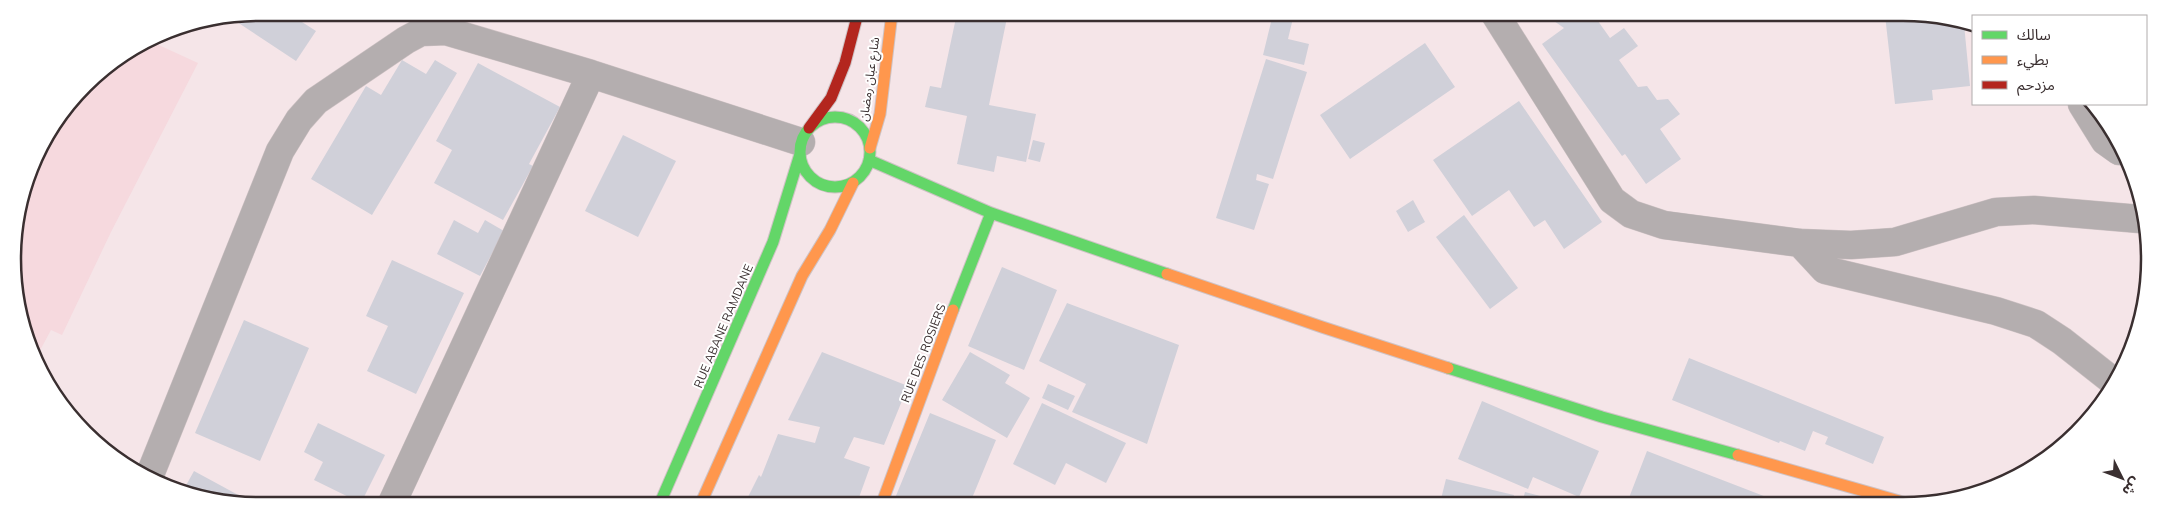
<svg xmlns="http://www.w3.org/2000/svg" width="2162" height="518" font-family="Mulish,'Noto Sans Arabic',sans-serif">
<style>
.built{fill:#f6d9de}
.building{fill:#d0d0d9}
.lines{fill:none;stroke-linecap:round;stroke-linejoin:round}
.street-casing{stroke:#cec2c4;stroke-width:29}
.fast-casing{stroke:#cec2c4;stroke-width:13}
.slow-casing{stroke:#cec2c4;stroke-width:13}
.jam-casing{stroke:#cec2c4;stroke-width:13}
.street{stroke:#b4aeaf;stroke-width:28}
.fast{stroke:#63d668;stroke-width:11}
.slow{stroke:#ff974d;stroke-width:11}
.jam{stroke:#b3261e;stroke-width:11}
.labels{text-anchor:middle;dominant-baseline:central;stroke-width:4;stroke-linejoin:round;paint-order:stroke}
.street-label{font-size:12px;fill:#3a2f30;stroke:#fff}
.rim{fill:none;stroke:#3a2f30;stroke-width:2.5}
</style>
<rect width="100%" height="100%" fill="#f5e5e8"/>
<path class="built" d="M150 41 198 63 111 232 62 335 51 330 37 356 21 323 13 243 38 150 96 74Z"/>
<path class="building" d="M259 12 288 13 316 31 296 61 231 18Z
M957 13H1008L989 105 1036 114 1026 162 997 156 994 172 957 164 967 116 925 107 930 86 941 88Z
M1273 14H1294L1288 39 1309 44 1304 65 1263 55Z
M1544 14H1593L1610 38 1624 28 1638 46 1619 60 1638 87 1647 86 1657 100 1668 99 1680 114 1660 129 1681 159 1646 184 1625 154 1622 156 1542 44 1564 28Z
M1777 14H1791V16L1777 17Z
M1885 15H1935L1964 24 1970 86 1932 90 1933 100 1895 104Z
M1425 43 1455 87 1350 159 1320 115Z
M1266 59 1307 72 1273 179 1257 174 1256 180 1269 184 1254 230 1216 218Z
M402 60 426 74 435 60 457 73 372 215 311 179 366 86 381 95Z
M478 63 560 107 529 164 533 166 503 220 434 183 452 150 436 141Z
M1519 101 1602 222 1564 249 1545 220 1534 227 1509 190 1472 216 1433 160Z
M623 135 676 161 638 237 585 211Z
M1033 140 1045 143 1040 162 1028 159Z
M1413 200 1425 222 1408 232 1396 211Z
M1464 215 1518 288 1490 309 1436 237Z
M454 220 478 233 485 220 504 231 480 276 437 254Z
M392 260 464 293 416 394 367 371 388 326 366 316Z
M1002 267 1057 290 1024 370 968 346Z
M1067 303 1179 345 1147 444 1072 412 1086 384 1039 361Z
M244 320 309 348 260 461 195 433Z
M28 337 37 341 33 348Z
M822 352 908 386 884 445 854 437 844 458 870 467 857 503H745L759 475 761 477 778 434 815 443 820 427 788 420Z
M970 352 1010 375 1005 383 1030 398 1007 438 942 400Z
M1689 358 1884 437 1873 464 1825 444 1828 437 1813 431 1805 451 1780 441 1779 443 1672 400Z
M1048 384 1075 396 1068 410 1042 398Z
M1482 401 1599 451 1579 497 1533 477 1528 489 1458 459Z
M1042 403 1126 443 1106 483 1066 463 1055 485 1013 464Z
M930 413 996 440 970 503H893Z
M318 423 385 455 361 503 314 480 323 462 304 452Z
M1647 451 1782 503H1627Z
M194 471 253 503H227L184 489Z
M1446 479 1514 495 1512 503H1440Z
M1525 492 1567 503H1522Z"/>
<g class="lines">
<defs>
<path id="street" d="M1495 14 1612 200 1631 214 1664 225 1800 243 1851 245 1895 242 1996 212 2034 210 2140 219 2143 217
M2082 104 2105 141 2119 151
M1800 243 1825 270 1996 311 2036 324 2062 341 2114 382
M149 477 280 151 299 120 316 101 406 40 421 32 446 31 591 74 801 142
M392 503 591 74"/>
<path id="fast" d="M800 152a35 35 0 1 1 70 0a35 35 0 1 1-70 0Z
M869 160 991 213 1167 274
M953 310 991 213
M1448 368 1602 417 1738 455
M660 503 773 242 800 154"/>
<path id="slow" d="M870 148 880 114 892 13
M1167 274 1322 327 1448 368
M1738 455 1906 503
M701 503 802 276 830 230 853 183
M882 503 953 310"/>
<path id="jam" d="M809 128 831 98 845 63 858 13"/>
</defs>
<use href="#street" class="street-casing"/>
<use href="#fast" class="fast-casing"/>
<use href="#slow" class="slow-casing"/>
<use href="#jam" class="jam-casing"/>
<use href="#street" class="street"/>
<use href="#fast" class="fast"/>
<use href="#slow" class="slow"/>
<use href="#jam" class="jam"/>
</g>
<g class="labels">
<g class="street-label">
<text transform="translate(869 79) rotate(-82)">شارع عبان رمضان</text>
<text transform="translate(723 326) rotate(-67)">RUE ABANE RAMDANE</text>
<text transform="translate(923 353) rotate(-69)">RUE DES ROSIERS</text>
</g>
</g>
<path d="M0 0H2162V518H0ZM259 21H1903A238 238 0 0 1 2141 259V259A238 238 0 0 1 1903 497H259A238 238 0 0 1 21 259V259A238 238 0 0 1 259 21Z" fill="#fff" fill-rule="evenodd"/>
<path class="rim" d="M259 21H1903A238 238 0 0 1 2141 259V259A238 238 0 0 1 1903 497H259A238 238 0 0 1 21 259V259A238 238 0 0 1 259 21Z"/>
<rect x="1972" y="15" width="175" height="90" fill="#ffffff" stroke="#b0acac"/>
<rect x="1982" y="31" width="25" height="8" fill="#63d668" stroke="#b0acac"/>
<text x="2017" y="40" font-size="15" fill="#3a2f30">سالك</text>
<rect x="1982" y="56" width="25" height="8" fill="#ff974d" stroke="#b0acac"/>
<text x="2017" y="65" font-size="15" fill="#3a2f30">بطيء</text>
<rect x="1982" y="81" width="25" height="8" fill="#b3261e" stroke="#b0acac"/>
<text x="2017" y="90" font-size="15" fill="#3a2f30">مزدحم</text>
<g transform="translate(2122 478) rotate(132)" stroke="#ffffff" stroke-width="4" paint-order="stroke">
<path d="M0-4L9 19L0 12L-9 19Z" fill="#3a2f30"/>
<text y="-8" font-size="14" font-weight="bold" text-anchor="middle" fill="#3a2f30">ش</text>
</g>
</svg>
